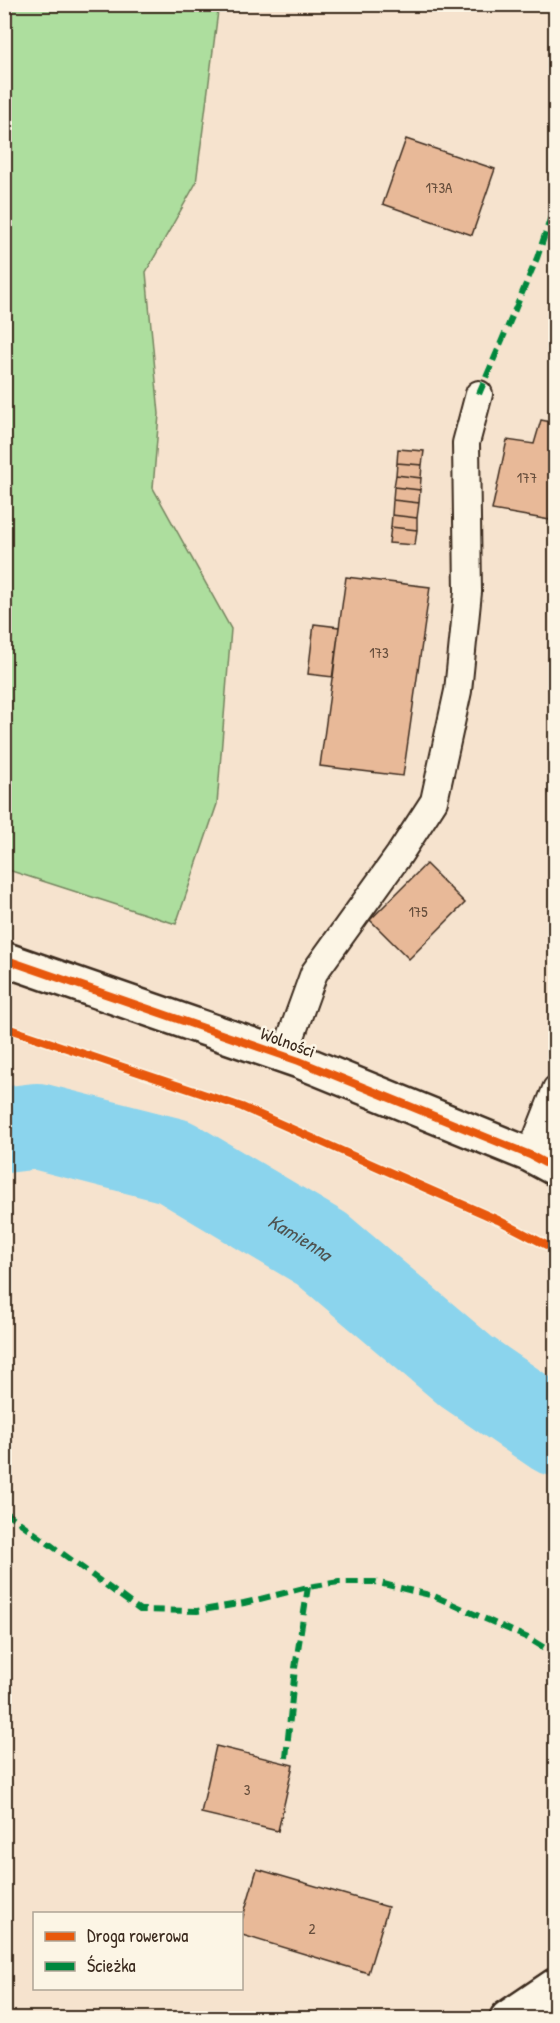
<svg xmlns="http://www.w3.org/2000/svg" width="560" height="2023" font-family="'Patrick Hand',sans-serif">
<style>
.green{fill:#adde9e;stroke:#74845e;stroke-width:1.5}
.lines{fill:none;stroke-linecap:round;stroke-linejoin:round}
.river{stroke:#8bd4ed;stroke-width:86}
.building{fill:#e8b998;stroke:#3b2a1e;stroke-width:1.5}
.lane-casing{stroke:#3b2a1e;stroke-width:30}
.street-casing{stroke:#3b2a1e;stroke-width:38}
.secondary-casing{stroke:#3b2a1e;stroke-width:38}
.lane{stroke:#fcf5e5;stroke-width:26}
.street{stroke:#fcf5e5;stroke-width:33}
.secondary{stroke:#fcf5e5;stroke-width:33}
.quiet{stroke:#00873e;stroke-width:6;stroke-dasharray:12 6;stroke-linecap:butt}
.cycleway-casing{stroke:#fcf5e5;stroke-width:11}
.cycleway{stroke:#e8590c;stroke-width:8}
.labels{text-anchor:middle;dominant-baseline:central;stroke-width:5;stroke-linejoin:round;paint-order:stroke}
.number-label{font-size:15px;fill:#664e3c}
.street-label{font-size:18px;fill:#3b2a1e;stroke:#fcf5e5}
.water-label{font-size:20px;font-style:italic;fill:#4f5452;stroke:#fcf5e5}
</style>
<rect width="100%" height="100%" fill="#f6e3ce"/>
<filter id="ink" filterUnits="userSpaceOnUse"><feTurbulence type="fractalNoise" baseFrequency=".0167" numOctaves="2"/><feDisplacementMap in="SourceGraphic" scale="12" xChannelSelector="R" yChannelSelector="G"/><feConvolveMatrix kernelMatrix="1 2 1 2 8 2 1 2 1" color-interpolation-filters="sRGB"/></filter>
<g filter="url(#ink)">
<path class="green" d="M5 4H209L218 11 196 183 146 272 159 414 153 488 231 629 217 804 176 924 5 869Z"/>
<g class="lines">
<path class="river" id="s1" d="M4 1130 37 1126 174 1161 322 1249 467 1372 556 1433"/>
</g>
<path class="building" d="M406 139 495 169 472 235 383 204Z
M541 420 556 423V521L492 510 507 440 534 444Z
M398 449 424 451 422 465 397 463Z
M397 463 422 465 421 478 396 475Z
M396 475 421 478 420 490 394 487Z
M394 487 420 490 419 503 393 500Z
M393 500 419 503 417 518 392 515Z
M392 515 417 518V530L391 527Z
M391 527 417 530 415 545 389 543Z
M346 577 430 587 403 776 320 766Z
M314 624 339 627 333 677 308 674Z
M426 864 465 903 409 959 370 920Z
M216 1746 293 1765 278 1831 201 1813Z
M257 1869 388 1907 368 1973 242 1935V1920Z"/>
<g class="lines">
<defs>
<path id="lane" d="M284 1056 314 973 399 855 434 801 458 691 468 592 466 443 479 394
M530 1155 556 1089"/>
<path id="street" d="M507 2018 556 1985"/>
<path id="secondary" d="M4 959 299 1061 530 1155 556 1169"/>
</defs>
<use href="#lane" class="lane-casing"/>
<use href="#street" class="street-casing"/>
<use href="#secondary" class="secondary-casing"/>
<use href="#lane" class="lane"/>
<use href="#street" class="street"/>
<use href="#secondary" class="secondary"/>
<path class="quiet" d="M479 394 537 258 556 202
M4 1511 140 1610 197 1611 244 1603 308 1587 339 1582H375L434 1596 528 1638 556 1655
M286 1758 295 1668 308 1587"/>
<defs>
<path id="cycleway" d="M4 959 299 1061 530 1155 556 1169
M4 1027 242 1107 498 1220 556 1250"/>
</defs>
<use href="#cycleway" class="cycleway-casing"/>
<use href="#cycleway" class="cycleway"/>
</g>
</g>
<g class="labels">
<g class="number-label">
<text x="439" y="187">173A</text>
<text x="527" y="477">177</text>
<text x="379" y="652">173</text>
<text x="418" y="911">175</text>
<text x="247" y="1789">3</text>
<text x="312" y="1928">2</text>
</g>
<g class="street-label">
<text transform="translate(288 1042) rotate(20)">Wolności</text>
</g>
<g class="water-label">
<text stroke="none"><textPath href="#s1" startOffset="322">Kamienna</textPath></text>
</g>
</g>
<rect width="560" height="2023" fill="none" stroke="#fcf5e5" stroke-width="24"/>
<rect x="12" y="12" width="536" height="1999" fill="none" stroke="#3b2a1e" stroke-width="2" filter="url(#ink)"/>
<rect x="33" y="1912" width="210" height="78" fill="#fcf5e5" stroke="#afa495" stroke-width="1.5"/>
<rect x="45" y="1932" width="30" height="9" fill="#e8590c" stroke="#afa495" stroke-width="1.5"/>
<text x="87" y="1942" font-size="18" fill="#3b2a1e">Droga rowerowa</text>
<rect x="45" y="1962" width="30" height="9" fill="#00873e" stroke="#afa495" stroke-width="1.5"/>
<text x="87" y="1972" font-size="18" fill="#3b2a1e">Ścieżka</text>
</svg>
